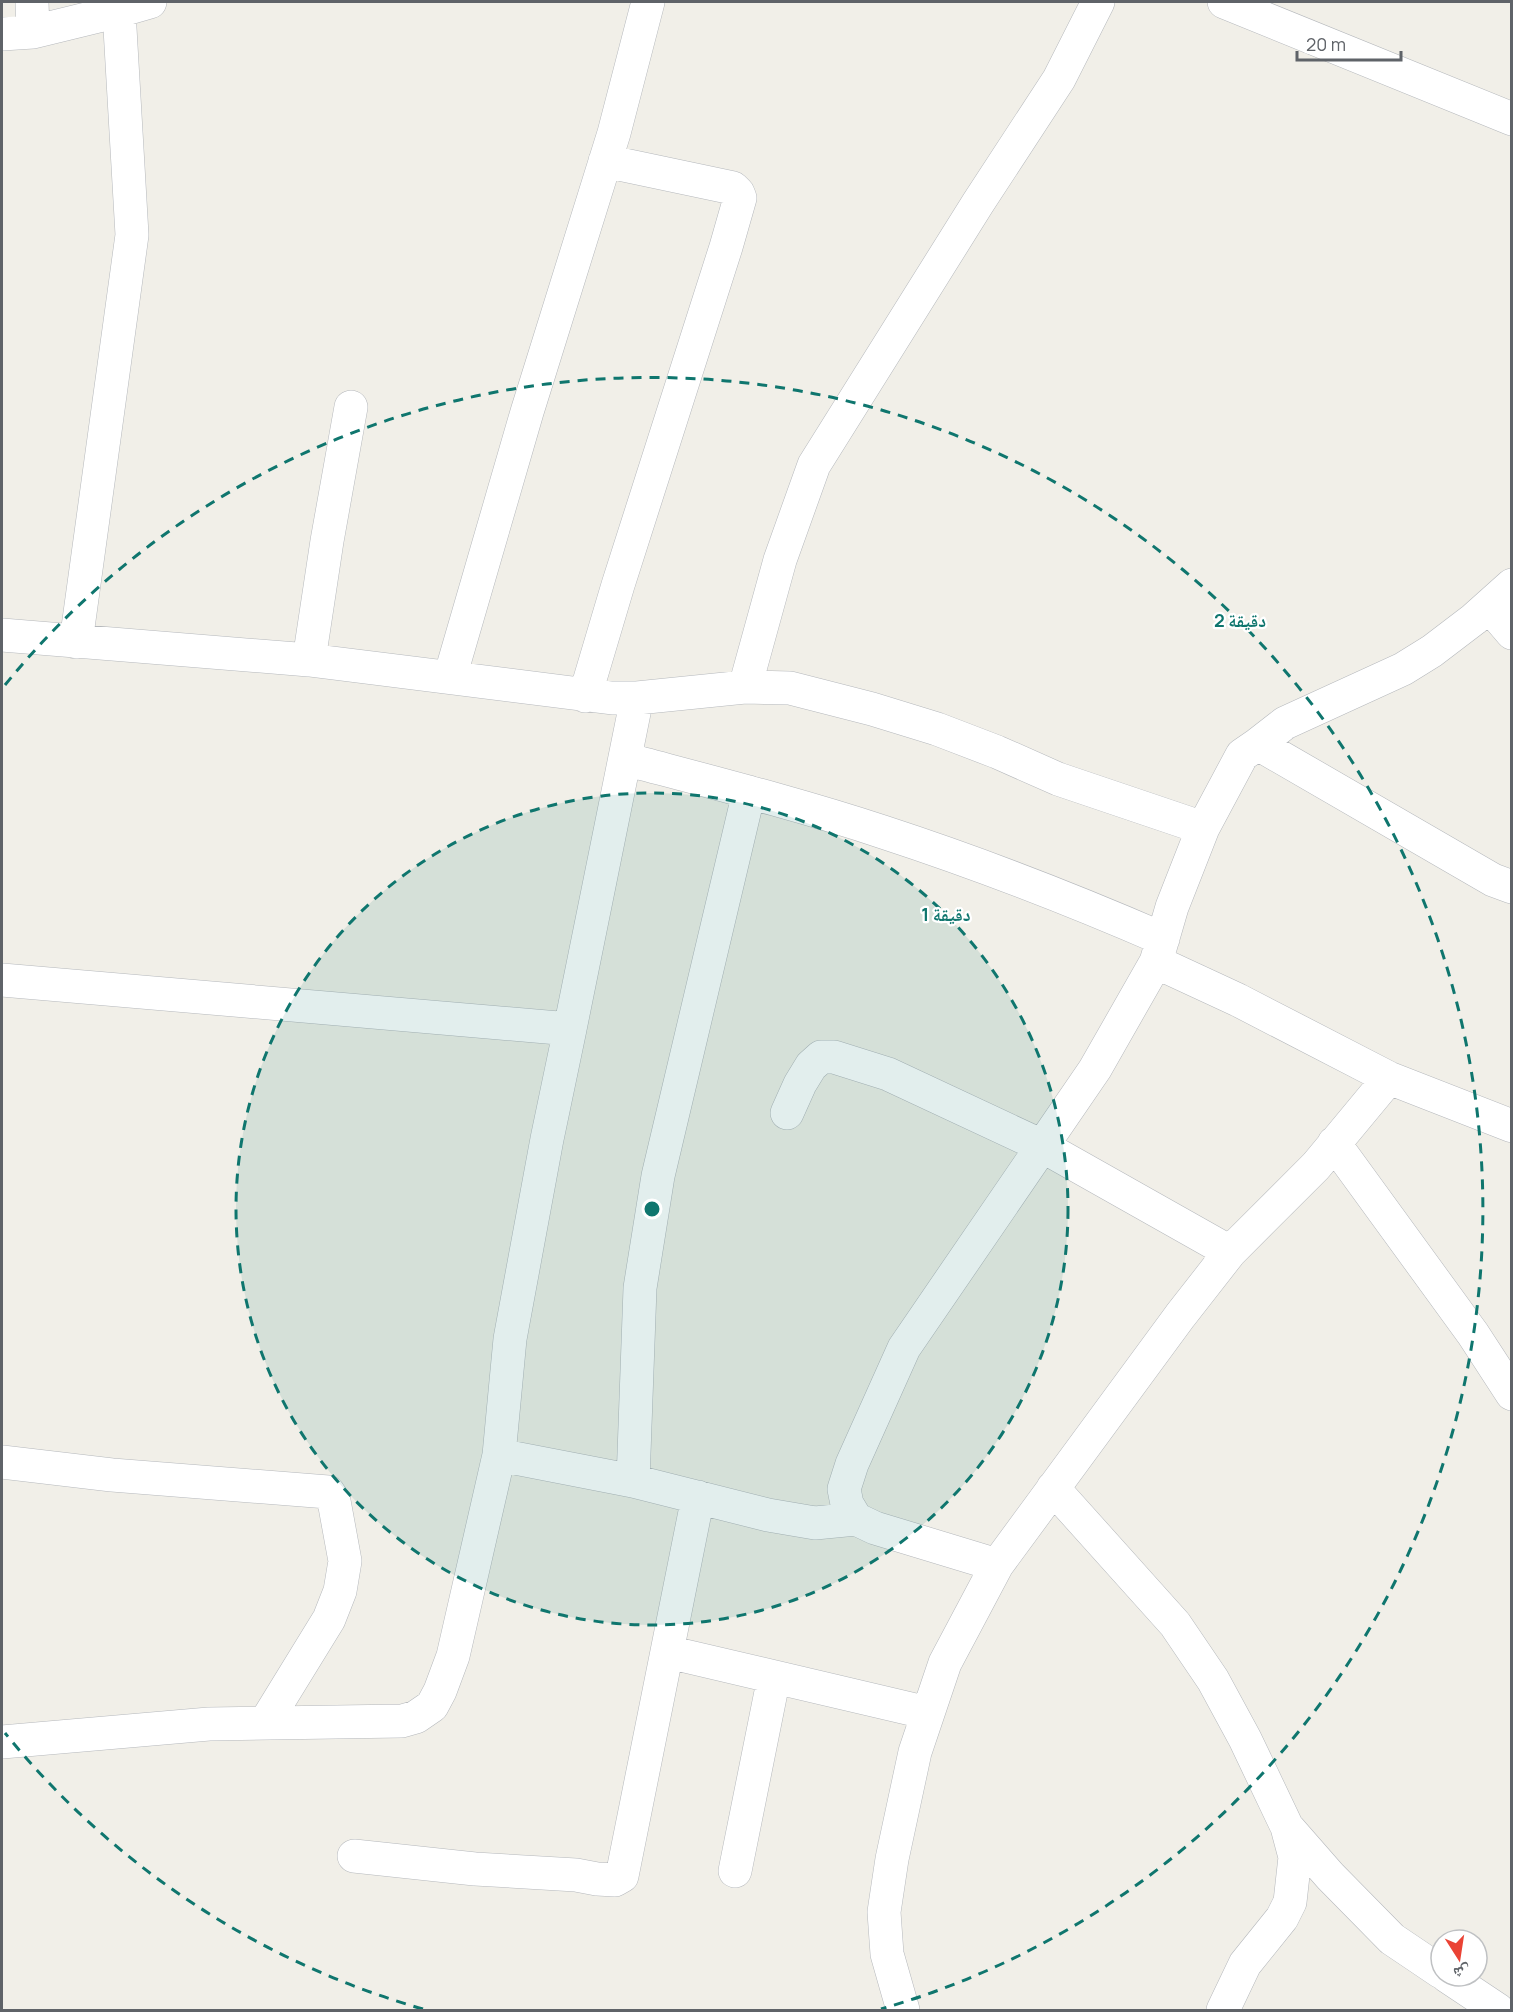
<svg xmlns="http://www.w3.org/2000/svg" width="1513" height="2012" font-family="Manrope,'Noto Naskh Arabic',sans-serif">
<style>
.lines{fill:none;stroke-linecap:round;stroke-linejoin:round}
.street-casing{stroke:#b5b8bc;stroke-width:34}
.street{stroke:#fff;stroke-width:33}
.ring{fill:none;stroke:#0f766e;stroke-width:3;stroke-dasharray:10 8}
.centre{fill:#0f766e;stroke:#fff;stroke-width:3}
.ring-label{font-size:18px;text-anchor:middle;font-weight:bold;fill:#0f766e;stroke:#fff;stroke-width:4.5;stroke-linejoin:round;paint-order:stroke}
</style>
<rect width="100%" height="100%" fill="#f1efe8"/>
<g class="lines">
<defs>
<path id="street" d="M32 2 33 32
M1224 2 1512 119
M2 34 33 32 119 11
M1489 606 1512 633
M2 635 309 660 612 698H637L745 687 790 688 872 709 937 729 997 752 1058 779 1203 828
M76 642 132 235 119 11 150 2
M309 660 327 541 351 407
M450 677 527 412 614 133 648 2
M745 687 780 560 814 465 978 203 1059 79 1098 2
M585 696 618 585 726 247 740 198 738 193 733 188 605 161
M1258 744 1285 723 1403 669 1432 651 1474 619 1512 585
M625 759C711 782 798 804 883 832 978 863 1071 899 1163 939
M1156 962 1238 1000 1389 1078 1512 1126
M2 980 570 1029 637 698
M787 1113 800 1084 811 1066 821 1057H834L888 1074 1042 1146 1230 1252
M1334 1143 1473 1334 1512 1394
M499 1455 633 1481 768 1515 815 1523 856 1519
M2 1462 112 1475 328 1492 334 1501 345 1561 340 1591 329 1619 265 1723
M633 1481 640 1288 658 1176 749 792
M1053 1488 1175 1624 1213 1680 1245 1739 1287 1827 1295 1857 1290 1902 1282 1918 1245 1964 1223 2010
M997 1565 875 1528 856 1519 847 1504 844 1489 852 1464 904 1348 1095 1069 1156 962 1172 907 1203 828 1242 755 1258 744 1493 880 1512 887
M668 1652 928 1713
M2 1742 209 1724 402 1721 416 1717 432 1706 440 1691 453 1656 499 1455 510 1339 547 1139 570 1029
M1288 1828 1330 1876 1392 1939 1441 1972
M354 1856 475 1869 576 1875 597 1879 615 1880 622 1876 698 1497
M735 1871 774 1677
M1447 1976 1498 2010
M903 2010 887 1954 884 1912 892 1859 915 1752 945 1663 997 1565 1180 1316 1230 1252 1316 1166 1389 1078"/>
</defs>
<use href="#street" class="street-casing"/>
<use href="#street" class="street"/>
</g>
<circle cx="652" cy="1209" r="416" fill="#0f766e" fill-opacity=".12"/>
<g class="ring">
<circle cx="652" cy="1209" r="416"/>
<path d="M423 2009A832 832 0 0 1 5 1733M5 685A832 832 0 1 1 881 2009"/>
</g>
<circle cx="652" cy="1209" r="9" class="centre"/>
<g class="ring-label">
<text x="1240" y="627">2 دقيقة</text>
<text x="946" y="921">1 دقيقة</text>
</g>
<rect width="1513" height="2012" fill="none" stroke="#5f6368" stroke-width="6"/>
<g transform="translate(1459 1958) rotate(168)"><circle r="28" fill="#ffffff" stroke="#bfc1c3" stroke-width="1.5"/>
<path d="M0-4.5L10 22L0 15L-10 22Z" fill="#ea4335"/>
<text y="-9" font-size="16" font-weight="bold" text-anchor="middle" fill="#5f6368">ش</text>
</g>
<path d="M1297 51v9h104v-9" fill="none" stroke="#5f6368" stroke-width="3"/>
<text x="1306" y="51" font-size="18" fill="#5f6368" stroke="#ffffff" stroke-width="4.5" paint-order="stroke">20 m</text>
</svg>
